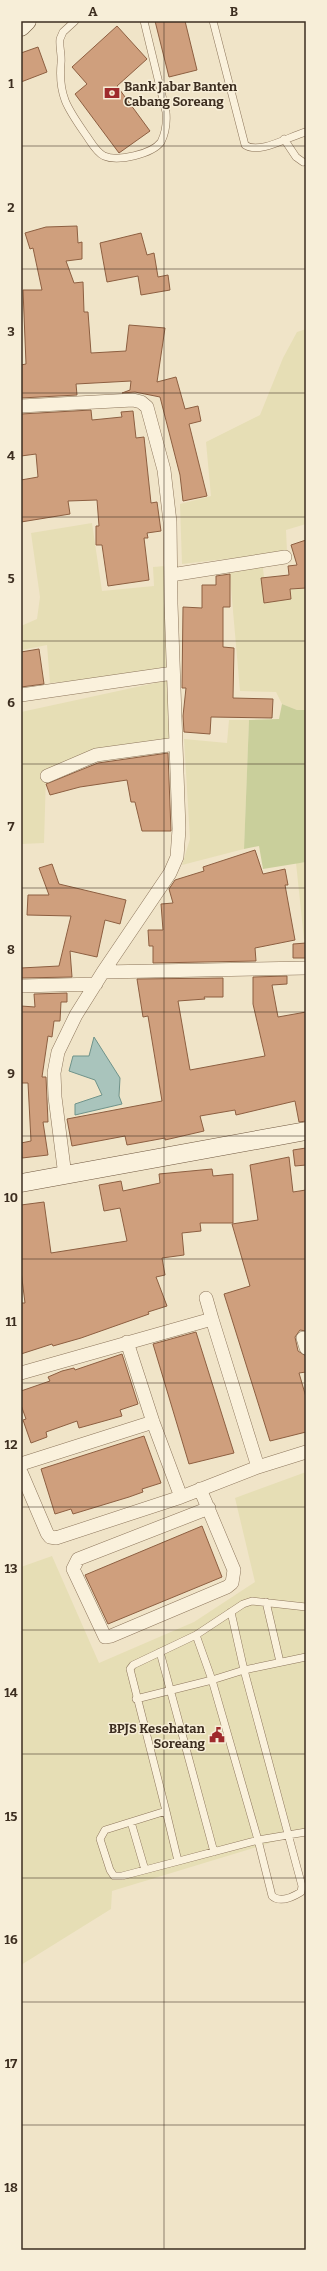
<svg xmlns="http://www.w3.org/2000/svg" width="327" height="2271" font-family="Bitter,serif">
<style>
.farmland{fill:#e6deb5}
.green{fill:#c9cf9b}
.water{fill:#a9c4bc;stroke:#6f938a}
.building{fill:#cf9f7d;stroke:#8d5f41}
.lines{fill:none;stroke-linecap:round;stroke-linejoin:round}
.lane-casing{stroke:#8d765c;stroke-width:8}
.street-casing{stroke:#8d765c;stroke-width:14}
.secondary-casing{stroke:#6f573f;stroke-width:19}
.lane{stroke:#faf1dc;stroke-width:7}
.street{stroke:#faf1dc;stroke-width:13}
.secondary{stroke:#faf1dc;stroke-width:18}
.grid{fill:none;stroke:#3d2e20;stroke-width:1;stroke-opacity:0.55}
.labels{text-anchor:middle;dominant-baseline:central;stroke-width:3;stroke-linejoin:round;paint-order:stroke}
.poi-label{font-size:13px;font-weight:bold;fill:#3d2e20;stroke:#f7eed8;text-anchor:start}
.neatline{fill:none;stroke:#3d2e20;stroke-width:1.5}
.grid-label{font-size:13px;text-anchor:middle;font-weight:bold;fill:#3d2e20}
</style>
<rect width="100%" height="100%" fill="#f0e4c8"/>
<path class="farmland" d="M306 329V524L286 530 287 552 182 564 180 504 211 496 206 442 260 415 283 358 297 332Z
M92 523 102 591 154 586 153 567 165 566 174 672 50 683 47 645 22 650 21 626 37 619 40 597 31 533Z
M262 561 264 577 261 578 264 603 291 599 290 589 306 588V710H297L282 704 276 692 240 691 229 565Z
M169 680 172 743 95 753 46 775 44 843 21 844V712Z
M229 720H249L244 849 182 865 190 839 184 739 227 743Z
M306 862V939H304L296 863Z
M306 1472V1832L112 1891 111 1909 21 1965V1567L52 1556 99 1663 194 1622 255 1582 235 1498Z"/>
<path class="green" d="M282 704 297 710H306V862L263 869 259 846 244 849 249 720 279 719Z"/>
<path class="water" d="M94 1037 120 1078 119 1096 122 1104 75 1115V1104L102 1095 95 1080 69 1071 73 1056H89Z"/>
<path class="building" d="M155 21H185L197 70 169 77Z
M117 26 147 59 117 86 150 131 119 153 75 94 87 84 72 67Z
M38 47 47 72 21 82V53Z
M77 226 78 243 82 242V259L66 261 74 283 83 282 84 312H88L91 353 126 351 129 325 165 328 157 382 176 377 185 409 198 406 201 421 189 424 207 496 183 501 180 475 160 397 135 392 122 393 130 390 131 381 76 384 77 395 21 398V365L26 364 23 290H42L33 248 30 249 25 233 46 227Z
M141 233 147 255 154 253 158 277 168 275 170 290 141 295 138 276 107 282 100 243Z
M91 410 92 420 122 417 121 412 133 411 136 438 144 437 151 503 157 502 161 531 147 533 148 538H144L149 580 108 586 102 545H96V526H99L97 500 68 501 70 514 21 522V480L38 477 36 454 21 456V414Z
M306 540V588L290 589 291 599 264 603 261 578 289 575 288 566 297 565 291 545Z
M230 574V607H223V647L234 648 233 698 273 699 272 718 211 717 210 734 184 732 183 716 186 688H182L183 607 202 608V585H216V576Z
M39 649 44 684 21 687V652Z
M168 753 171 831H142L135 802H131L127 780 80 787 50 795 46 784 98 763Z
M255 850 263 874 285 869 288 885H285L295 940 255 948 256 961 153 963V946H149L148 930H163L161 904 173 903 169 889 175 880 204 871 203 867Z
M52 864 59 884 126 900 120 924 105 920 97 957 70 951 72 977 21 978V968L59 966 71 916 27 915 28 895H49L39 868Z
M306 943V958H293V944Z
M287 976V984L272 985 278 1017 306 1012V1121L299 1122 295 1101 236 1115 235 1110 200 1116 204 1131 165 1140V1138L127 1145 125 1136 72 1146 67 1119 162 1101 148 1016 143 1017 137 979 223 978V997H204L205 999 178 1001 190 1070 265 1056 253 1004V977Z
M67 993V1002H61L60 1021H54L52 1037 48 1036 42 1077H46L48 1122H43L48 1155 22 1158 21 1143 31 1141 28 1083H21V1006L35 1007 34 994Z
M306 1148V1165L295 1166 293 1150Z
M289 1157 293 1192 306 1190V1331L300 1330 295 1337 298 1351 306 1356V1372L299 1373 306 1397V1432L270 1441 224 1294 250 1286 232 1224 258 1220 250 1165Z
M212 1169 213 1176 233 1174V1223H200L201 1231 182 1233 184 1255 162 1258 165 1275 156 1277 167 1306 148 1312 149 1314 81 1338 53 1346 52 1344 21 1354V1303H25L21 1271V1205L44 1202 51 1253 127 1241 120 1208 104 1211 99 1185 121 1181 123 1191 160 1183 159 1174Z
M196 1332 234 1453 189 1464 153 1344Z
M122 1354 138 1404 120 1410 122 1416 79 1428 77 1421 46 1432 47 1437 31 1443 23 1420 26 1419 21 1405V1391L50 1381 48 1377 62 1371 74 1368 75 1370Z
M144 1436 161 1483 142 1489 143 1492 129 1497 73 1514 71 1509 55 1514 41 1469Z
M202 1526 222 1577 108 1624 85 1575Z"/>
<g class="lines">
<defs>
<path id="lane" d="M75 21 63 32 60 39C59 47 62 55 61 63 58 96 68 109 86 135 91 142 96 152 104 156 118 162 152 154 161 142 166 132 167 123 166 112L144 21
M213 21 245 145C259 155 290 136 306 132
M284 139 296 157 303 162
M266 1602 280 1662
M196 1635 133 1665 130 1669 166 1811 105 1830 100 1839 110 1870 114 1876H122L258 1840 272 1896C280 1903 293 1897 301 1892L302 1886 244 1670 231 1612
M160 1652 214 1852
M306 1657 244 1670 212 1680 258 1840 306 1832
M136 1699 212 1680 196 1635 243 1604 252 1601 306 1607
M166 1811 178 1861
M131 1822 145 1870"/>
<path id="street" d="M21 406 133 400 141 402 147 407 164 470 170 522 171 604 179 829 177 857 170 873 103 972 76 1015 58 1052 54 1073 55 1097 65 1176
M171 575 285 557
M21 695 173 673
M47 776 96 755 176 744
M103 972 306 968
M21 986 96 984
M206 1298 212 1319
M303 1338 306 1348
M127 1342 153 1422 181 1497 258 1467 306 1452
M21 1373 212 1319 258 1467
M21 1464 153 1422
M21 1472 47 1533 50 1537 56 1538 181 1497
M200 1489 234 1570 232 1583 227 1587 111 1636 105 1637 73 1569 78 1559 209 1508"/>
<path id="secondary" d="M21 27 27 21
M21 1183 306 1131"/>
</defs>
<use href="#lane" class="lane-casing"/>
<use href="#street" class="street-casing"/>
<use href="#secondary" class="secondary-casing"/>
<use href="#lane" class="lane"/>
<use href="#street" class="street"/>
<use href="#secondary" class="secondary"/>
</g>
<path class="grid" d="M164 21V2250M21 146H306M21 269H306M21 393H306M21 517H306M21 641H306M21 764H306M21 888H306M21 1012H306M21 1136H306M21 1259H306M21 1383H306M21 1507H306M21 1630H306M21 1754H306M21 1878H306M21 2002H306M21 2125H306"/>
<defs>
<symbol id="bank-bare" viewBox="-9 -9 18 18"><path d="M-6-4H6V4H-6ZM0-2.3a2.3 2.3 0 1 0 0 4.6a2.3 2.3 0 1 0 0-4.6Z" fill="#9e2a2b" stroke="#f7eed8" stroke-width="2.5" paint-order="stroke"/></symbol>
<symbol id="civic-bare" viewBox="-9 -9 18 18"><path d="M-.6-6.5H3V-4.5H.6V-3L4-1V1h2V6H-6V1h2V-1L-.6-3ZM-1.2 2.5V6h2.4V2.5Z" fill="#9e2a2b" stroke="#f7eed8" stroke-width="2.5" paint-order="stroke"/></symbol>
</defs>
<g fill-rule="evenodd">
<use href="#bank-bare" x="101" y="82" width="22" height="22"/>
<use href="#civic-bare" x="206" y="1724" width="22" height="22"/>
</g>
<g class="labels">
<g class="poi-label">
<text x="124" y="86">Bank Jabar Banten<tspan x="124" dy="15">Cabang Soreang</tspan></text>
<text x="205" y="1728" text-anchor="end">BPJS Kesehatan<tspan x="205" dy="15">Soreang</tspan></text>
</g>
</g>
<rect width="327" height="2271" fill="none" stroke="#f7eed8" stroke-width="44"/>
<rect x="22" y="22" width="283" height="2227" class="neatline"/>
<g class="grid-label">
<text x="93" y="16">A</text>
<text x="234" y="16">B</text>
<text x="11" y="88">1</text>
<text x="11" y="212">2</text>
<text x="11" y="336">3</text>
<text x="11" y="460">4</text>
<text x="11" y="583">5</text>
<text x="11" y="707">6</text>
<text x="11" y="831">7</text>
<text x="11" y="954">8</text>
<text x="11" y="1078">9</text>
<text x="11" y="1202">10</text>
<text x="11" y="1326">11</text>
<text x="11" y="1449">12</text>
<text x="11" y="1573">13</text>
<text x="11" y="1697">14</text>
<text x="11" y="1821">15</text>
<text x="11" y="1944">16</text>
<text x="11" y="2068">17</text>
<text x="11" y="2192">18</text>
</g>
</svg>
